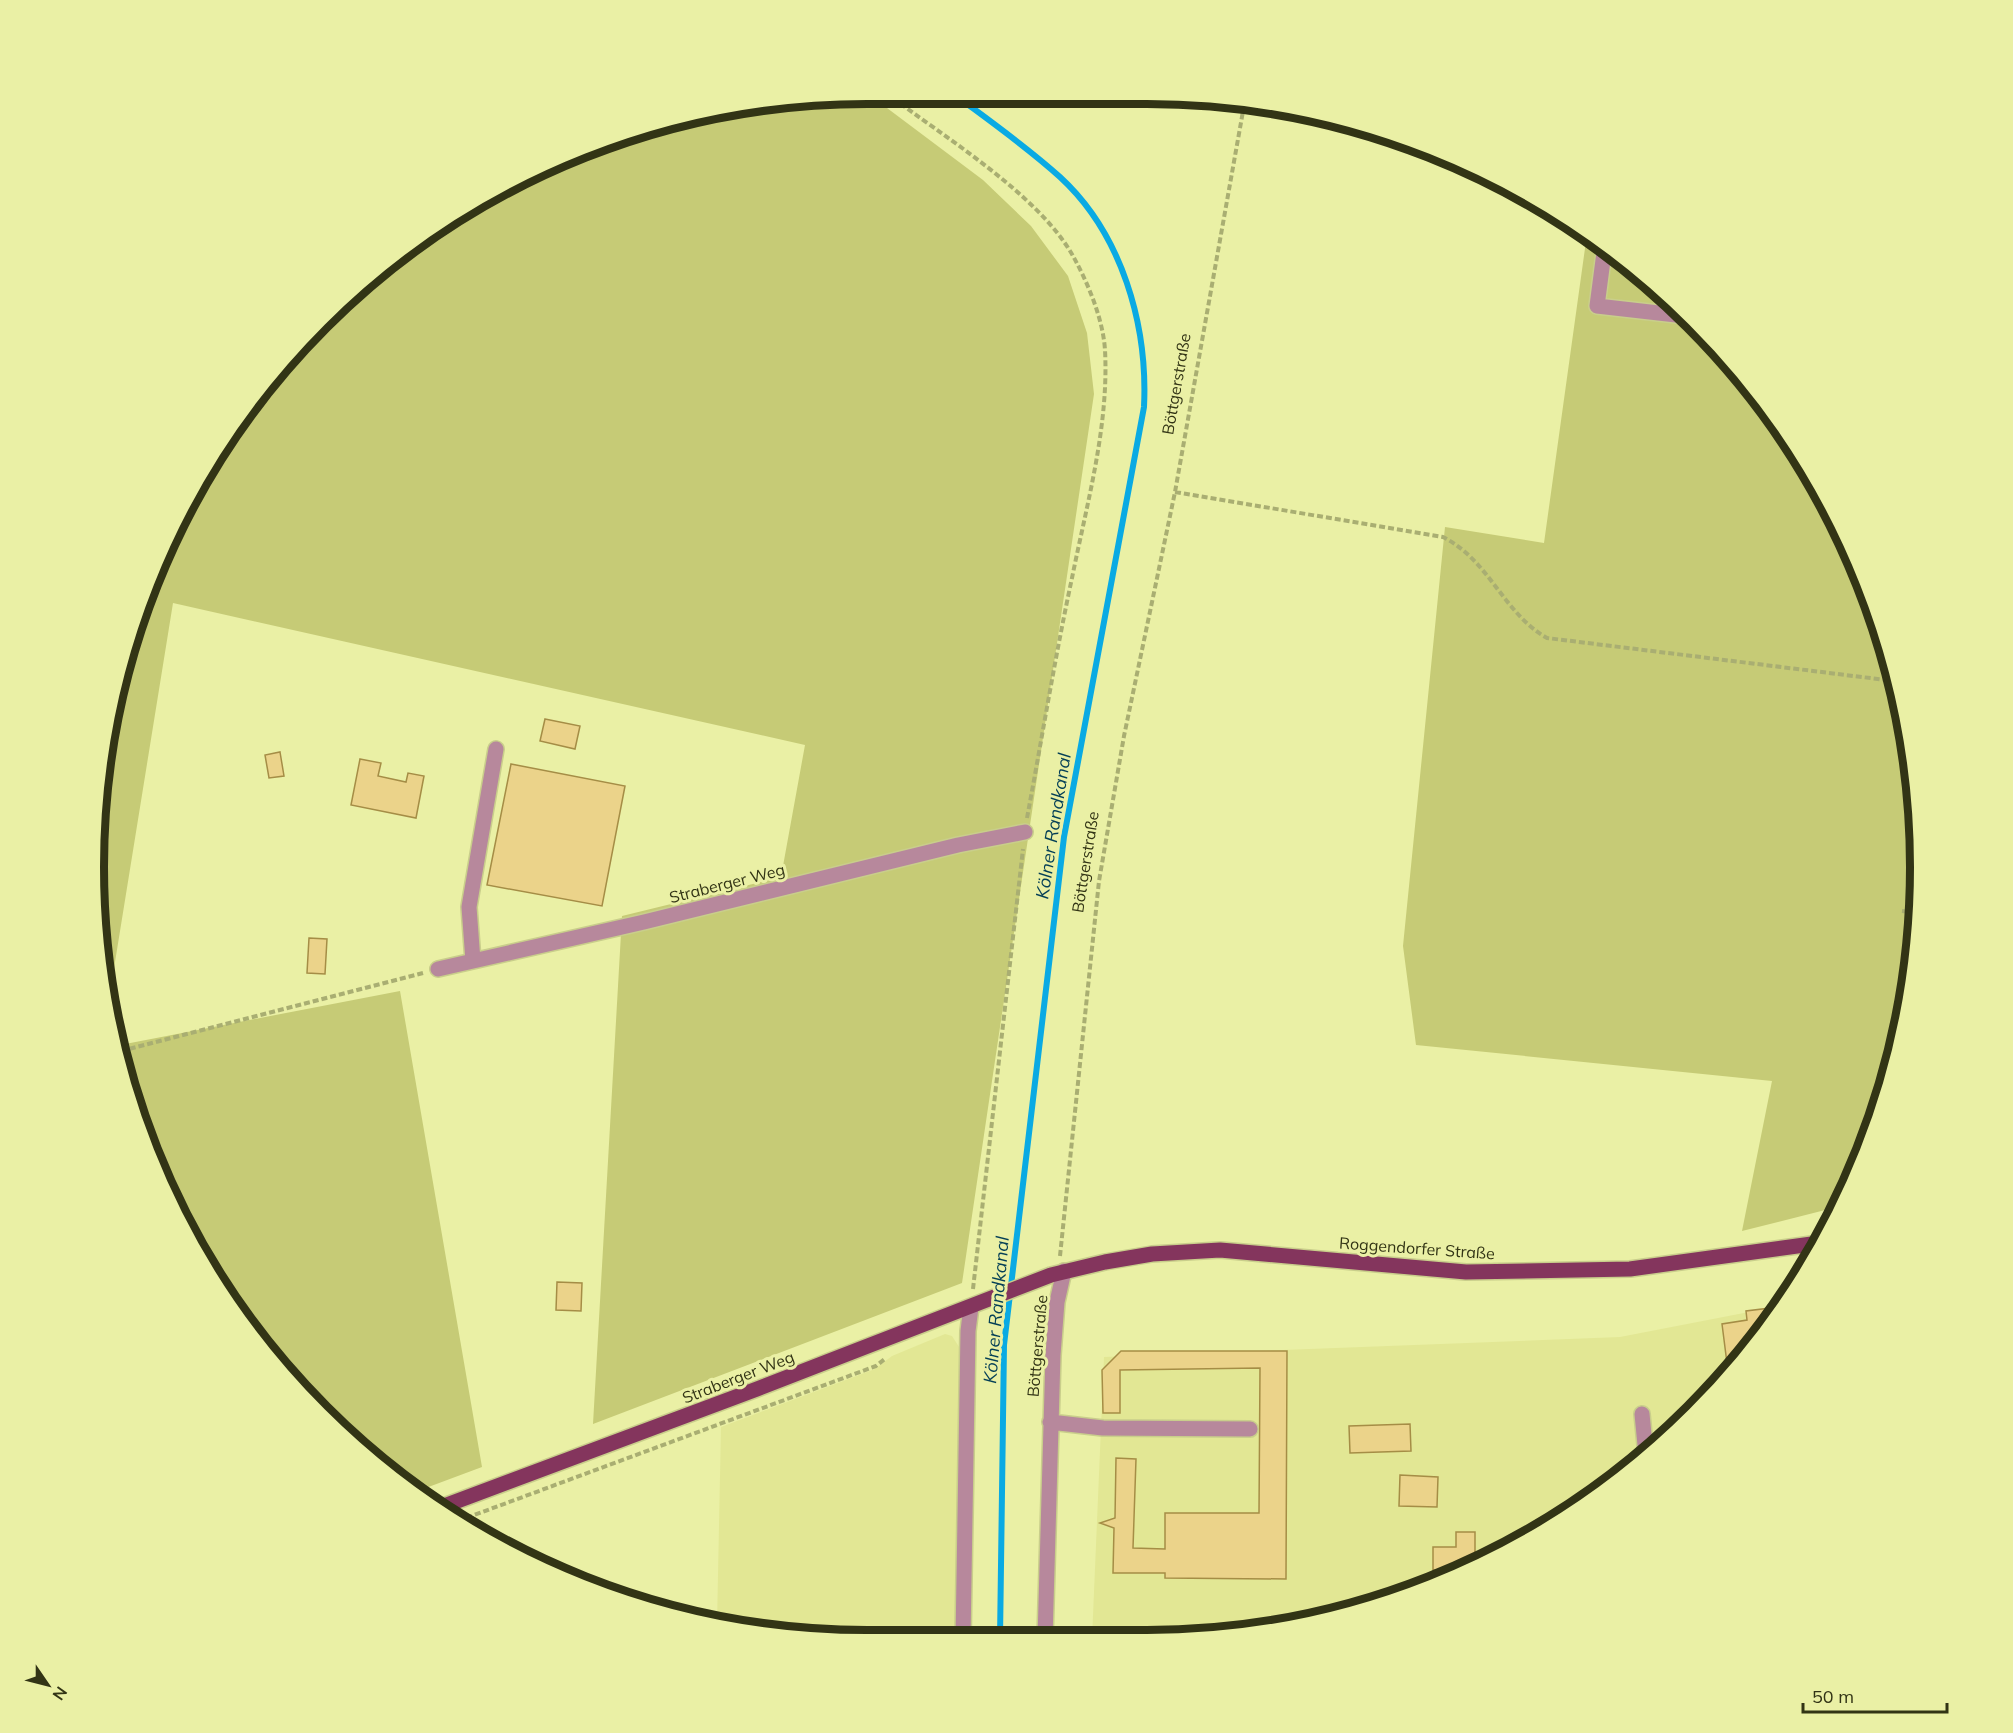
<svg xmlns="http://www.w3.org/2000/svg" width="2013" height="1733" font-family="Mulish,sans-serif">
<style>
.built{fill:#e2e794}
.green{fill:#c6cb76}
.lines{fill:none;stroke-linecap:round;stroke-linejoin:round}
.stream{stroke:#0aaae3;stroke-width:6}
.building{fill:#ebd38a;stroke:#a58d46;stroke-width:1.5}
.minor-casing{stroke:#c9ce8b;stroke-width:18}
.major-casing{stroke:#c9ce8b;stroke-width:18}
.path{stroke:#a9ae72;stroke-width:4;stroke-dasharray:6 3;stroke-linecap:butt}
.minor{stroke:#b7889c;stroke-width:15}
.major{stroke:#84355d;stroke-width:15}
.labels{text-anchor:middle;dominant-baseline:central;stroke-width:6;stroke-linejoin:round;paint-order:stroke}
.street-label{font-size:16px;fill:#323415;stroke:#eaf0a5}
.water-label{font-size:18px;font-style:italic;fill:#043f56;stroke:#eaf0a5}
.rim{fill:none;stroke:#323415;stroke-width:8}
</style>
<rect width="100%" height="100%" fill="#eaf0a5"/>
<path class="built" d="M1780 1306 1760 1337 1657 1448 1534 1536 1395 1599 1197 1638 1092 1639 1104 1357 1620 1337Z
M945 1334 952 1336 961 1350 956 1640H866L717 1625 721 1427 875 1369 892 1356Z"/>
<path class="green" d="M867 93 983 180 1031 226 1068 276 1087 333 1094 394 962 1283 593 1424 622 916 781 877 805 745 173 603 110 993 95 917 100 765 152 571 224 436 357 285 524 173 667 119Z
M1587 234 1618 253 1728 356 1816 479 1879 618 1913 765 1918 917 1894 1066 1841 1206 1742 1231 1772 1081 1416 1045 1403 946 1445 527 1544 543Z
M400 991 482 1467 415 1492 319 1413 223 1296 134 1115 120 1045Z"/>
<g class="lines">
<path class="stream" d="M955 95C990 121 1027 147 1060 177 1122 234 1148 325 1144 407L1064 837 1004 1345 1000 1639"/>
</g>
<path class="building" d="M545 719 580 726 575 749 540 741Z
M280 752 284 776 269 778 265 755Z
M360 759 381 763 378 776 406 782 408 773 424 776 416 818 351 805Z
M511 764 625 786 602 906 487 885Z
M309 938 327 939 325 974 307 973Z
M557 1282 582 1283 581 1311 556 1310Z
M1779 1307 1760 1337 1728 1371 1722 1324 1747 1320 1746 1311Z
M1121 1351H1287L1286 1579 1165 1578V1573H1113L1114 1528 1100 1523 1115 1518 1116 1458 1136 1459 1133 1548 1165 1549V1513H1259L1260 1368 1120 1370V1413H1103L1102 1370Z
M1410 1424 1411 1451 1350 1453 1349 1426Z
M1400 1475 1438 1477 1437 1507 1399 1506Z
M1456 1532H1475V1563L1460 1570H1433V1547H1456Z"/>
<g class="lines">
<defs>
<path id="minor" d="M1605 245 1597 306 1685 316
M473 961 469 907 496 749
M438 969 644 922 958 845 1025 832
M1642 1414 1646 1455
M1050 1422 1103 1428 1250 1429
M1045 1639 1053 1355 1057 1302 1064 1271
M963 1640 968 1331 971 1307"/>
<path id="major" d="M436 1509 757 1389 1051 1275 1105 1262 1152 1254 1220 1250 1466 1272 1630 1269 1819 1243"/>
</defs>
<use href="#minor" class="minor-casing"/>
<use href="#major" class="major-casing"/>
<path class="path" d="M886 93C943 136 1039 195 1073 256 1088 283 1103 319 1105 350 1109 426 1087 503 1072 578 1055 657 1042 738 1027 818
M1175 492 1443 537C1490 561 1503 613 1547 638L1894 681
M1902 911 1918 913
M121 1051 423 973
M1060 1256 1099 881 1124 736 1175 492 1245 100
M973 1289 1023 849
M458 1521 876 1366 886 1358"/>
<use href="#minor" class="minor"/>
<use href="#major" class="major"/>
</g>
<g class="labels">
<g class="street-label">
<text transform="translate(1176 384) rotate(-80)">Böttgerstraße</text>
<text transform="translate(1085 862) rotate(-81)">Böttgerstraße</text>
<text transform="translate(727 883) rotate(-14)">Straberger Weg</text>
<text transform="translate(1417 1248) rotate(4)">Roggendorfer Straße</text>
<text transform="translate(1037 1346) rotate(-85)">Böttgerstraße</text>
<text transform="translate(738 1377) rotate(-21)">Straberger Weg</text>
</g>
<g class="water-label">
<text transform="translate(1053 826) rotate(-81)">Kölner Randkanal</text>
<text transform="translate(996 1310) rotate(-85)">Kölner Randkanal</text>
</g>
</g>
<path d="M0 0H2013V1733H0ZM867 104H1147A763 763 0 0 1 1910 867V867A763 763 0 0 1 1147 1630H867A763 763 0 0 1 104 867V867A763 763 0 0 1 867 104Z" fill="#eaf0a5" fill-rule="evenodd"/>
<path class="rim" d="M867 104H1147A763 763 0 0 1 1910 867V867A763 763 0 0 1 1147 1630H867A763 763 0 0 1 104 867V867A763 763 0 0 1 867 104Z"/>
<g transform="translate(48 1685) rotate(125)" stroke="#eaf0a5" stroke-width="4.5" paint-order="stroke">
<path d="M0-4.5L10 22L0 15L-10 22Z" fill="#323415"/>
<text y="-9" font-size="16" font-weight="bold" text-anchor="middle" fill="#323415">N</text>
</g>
<path d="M1803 1703v9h144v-9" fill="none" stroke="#323415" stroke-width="3"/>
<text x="1812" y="1703" font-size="18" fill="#323415" stroke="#eaf0a5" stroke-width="4.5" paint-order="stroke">50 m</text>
</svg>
